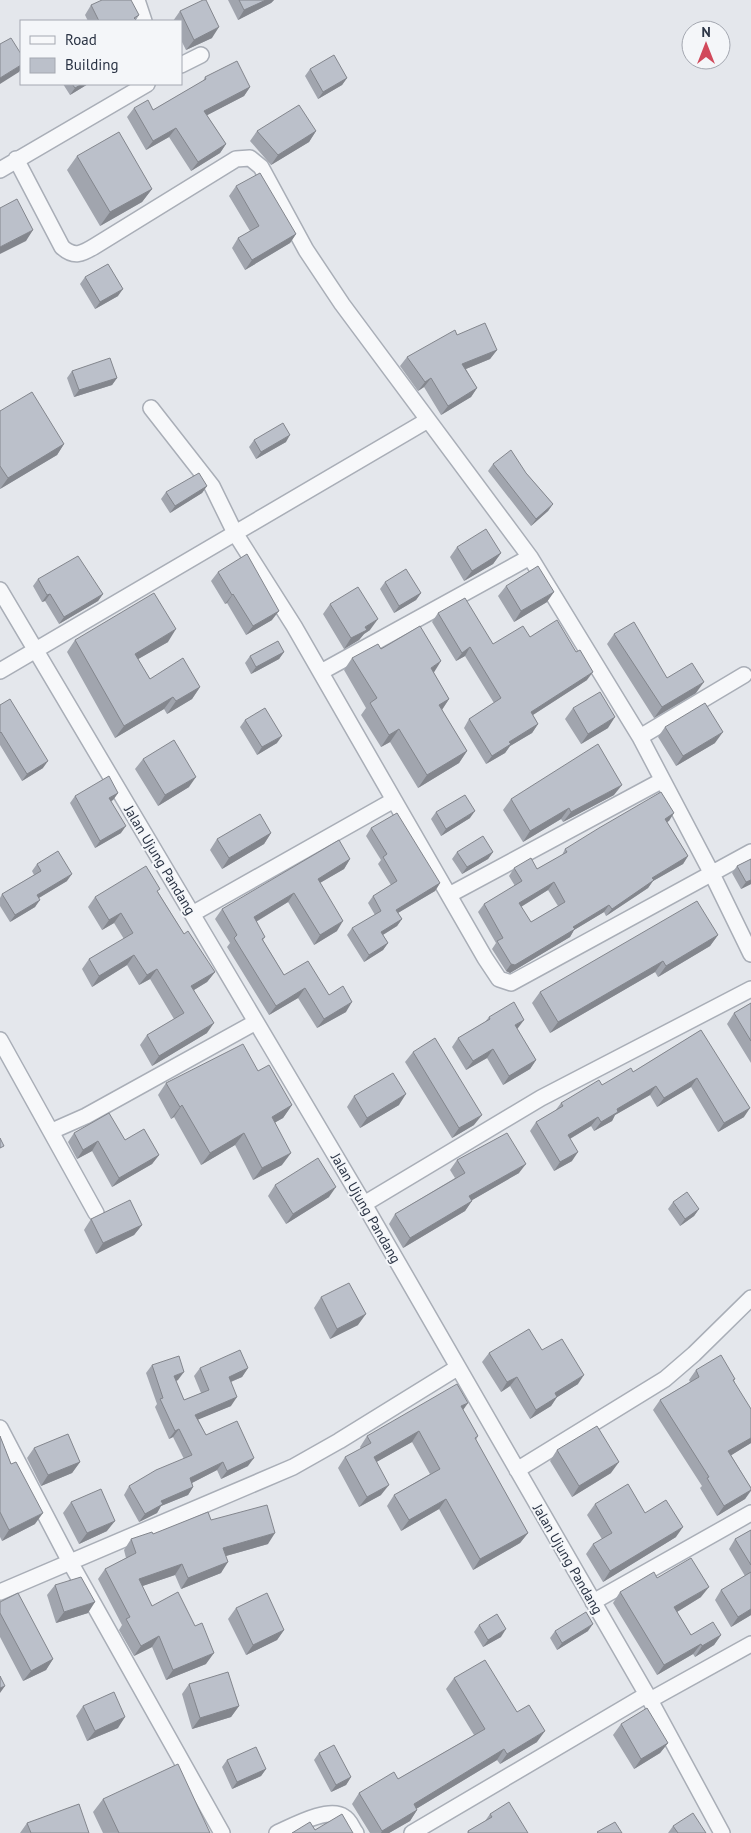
<svg xmlns="http://www.w3.org/2000/svg" width="751" height="1833" font-family="'PT Sans',sans-serif">
<style>
.lines{fill:none;stroke-linecap:round;stroke-linejoin:round}
.minor-casing{stroke:#a9aeb7;stroke-width:18}
.minor{stroke:#f7f8fa;stroke-width:15}
.wall{fill:#a1a5ae;fill-rule:evenodd}
.shaded-wall{fill:#83868d}
.building{fill:#bbc0ca;stroke:#83868d;fill-rule:evenodd}
.labels{text-anchor:middle;dominant-baseline:central;stroke-width:4;stroke-linejoin:round;paint-order:stroke}
.street-label{font-size:14px;fill:#2b3445;stroke:#f4f6f9}
</style>
<rect width="100%" height="100%" fill="#e4e7ec"/>
<g class="lines">
<defs>
<path id="minor" d="M137 0 144 21
M181 65 201 55
M16 159 62 247C74 258 82 254 95 246L236 159 250 158 261 167 306 250 342 304 530 557 640 737 712 874 751 954
M0 170 147 84
M151 408 212 486 235 533 294 626 394 800
M0 590 364 1204 650 1700 722 1833
M0 671 428 420
M321 672 530 557
M640 737 744 675
M449 895 661 781
M192 914 394 800 485 958 499 979 511 983 751 852
M0 1040 96 1213
M52 1131 86 1116 256 1022
M364 1204 541 1098 751 989
M0 1428 70 1562 222 1833
M517 1470 665 1379 694 1354 751 1298
M0 1592 293 1467 339 1441 457 1368
M593 1602 751 1513
M650 1700 751 1644
M277 1833C293 1826 329 1806 344 1817 350 1820 352 1828 356 1833
M412 1833 646 1695"/>
</defs>
<use href="#minor" class="minor-casing"/>
<use href="#minor" class="minor"/>
</g>
<path class="wall" d="M228 0H274L271 3 238 20Z
M91 5 139 15 136 20 137 21H88L85 15Z
M180 11 212 38 186 50 181 40V21H173Z
M310 69 347 78 342 85 318 99 305 76Z
M205 77 250 87 244 96 207 115 226 144 220 153 191 171 169 137 146 150 127 117 134 108 153 110 203 81Z
M63 84H88L70 95Z
M257 131H316L309 142 271 165 250 141Z
M77 156 152 189 142 202 100 226 67 170Z
M236 186 296 234 290 243 245 270 232 248 238 238 250 231 229 196Z
M85 277 118 296 95 309 80 284Z
M457 335 497 350 490 359 466 369 477 388 471 397 441 415 424 387 418 391 400 366 407 357Z
M72 371 117 378 112 385 74 397 67 378Z
M0 411 64 444 57 455 0 489Z
M254 440 286 442 256 459 249 447Z
M493 464 526 473 553 504 548 511 531 526 488 471Z
M207 486 202 493 170 513 161 499 166 492Z
M457 547 501 553 493 564 464 581 450 557Z
M218 572 272 620 246 635 227 603 225 604 211 581Z
M38 579 103 594 98 601 59 624 45 601 42 602 33 586Z
M385 582 421 593 416 600 394 613 380 589Z
M506 586 547 602 514 622 498 596Z
M330 604 370 630 364 634 359 640 344 649 323 614Z
M438 613 493 644 530 637 587 680 533 715 538 724 532 733 510 746 505 753 486 764 464 728 469 719 494 703 465 656 456 661 432 622Z
M614 634 667 678 696 693 654 718 607 644Z
M75 640 168 642 138 659 150 679 200 687 192 699 167 714 164 709 115 738 67 652Z
M381 649 434 673 449 699 442 710 467 751 459 763 418 788 390 742 381 747 361 715 366 708 344 670 352 658Z
M284 652 279 659 251 674 245 663 250 656Z
M0 705 43 768 22 781 0 745Z
M573 708 608 728 581 744 565 719Z
M245 720 277 743 257 755 240 727Z
M665 727 715 743 676 766 658 737Z
M143 759 189 787 158 806 135 769Z
M118 793 113 800 111 801 121 833 95 848 70 803 75 796Z
M614 795 563 822 561 819 523 842 503 810 511 799Z
M436 812 470 818 441 836 431 819Z
M674 813 667 822 688 856 683 864 653 881 648 888 606 916 604 912 574 930 570 937 510 973 506 971 492 949 496 943 478 912 484 904 515 886 509 876 514 868 537 869 562 855 565 849ZM548 890 558 906 531 922 521 907Z
M371 828 440 883 435 891 398 913 402 919 397 926 383 935 388 943 383 950 364 962 347 935 352 928 375 915 368 903 373 896 391 885 378 864 381 860 366 836Z
M271 833 264 844 222 869 210 850 217 839Z
M457 852H493L488 859 462 874 452 859Z
M350 859 344 869 320 883 337 931 314 945 288 902 256 922 265 937 263 940 284 975 329 995 346 1012 317 1028 298 998 269 1015 227 947 230 943 215 919 222 909Z
M751 859V884L741 889 732 873 737 866Z
M37 864 67 881 39 898 35 907 10 922 0 906V898L2 894 34 875 32 871Z
M158 892 184 934 215 972 207 982 194 990 207 1033 152 1066 140 1045 147 1035 174 1019 150 979 139 985 127 965 92 987 82 969 89 959 124 939 114 923 102 930 88 907 95 897Z
M718 935 710 946 658 977 655 972 550 1033 532 1003 540 992Z
M751 1003V1063L727 1024 734 1013Z
M489 1017 518 1028 517 1029 536 1060 530 1069 503 1085 487 1058 466 1070 452 1047 458 1038 485 1022Z
M701 1030 744 1117 718 1132 691 1087 657 1107 650 1095 615 1115 612 1121 594 1131 591 1126 570 1139 572 1161 554 1171 530 1131 536 1122 555 1111 561 1103 633 1072Z
M413 1052 474 1125 452 1138 405 1062Z
M258 1071 292 1105 283 1118 275 1122 282 1165 253 1180 235 1145 201 1165 174 1117 171 1119 158 1095 166 1083Z
M354 1096 399 1105 360 1128 347 1107Z
M74 1133 125 1140 159 1155 152 1164 112 1187 92 1151 77 1159 68 1142Z
M457 1160 519 1173 472 1200 465 1211 403 1248 389 1224 395 1214 455 1178 450 1170Z
M275 1185 329 1197 286 1224 268 1196Z
M673 1202 699 1209 694 1216 680 1226 668 1209Z
M91 1219 142 1225 134 1235 96 1254 84 1230Z
M321 1297 358 1325 330 1339 314 1308Z
M542 1350 578 1384 557 1397 551 1406 530 1419 510 1386 501 1392 482 1362 489 1353Z
M152 1365 178 1380 176 1381 184 1400 201 1393 194 1376 200 1368H248L242 1377 231 1382V1406L198 1419 206 1435 248 1466 221 1479 217 1470 192 1483 193 1487 188 1495 161 1506 157 1513 139 1522 124 1495 129 1486 184 1459 173 1437 169 1439 155 1407 157 1404 146 1373Z
M696 1370 735 1379 734 1380 751 1443 731 1455 751 1488V1491L745 1499 717 1516 700 1488 702 1486 653 1410 660 1400 690 1382 689 1380Z
M463 1410 478 1436 476 1440 528 1533 520 1543 473 1570 439 1509 401 1531 387 1506 394 1495 430 1474 412 1442 376 1462 381 1495 359 1507 338 1468 345 1457 361 1449 360 1447 367 1436Z
M0 1436 35 1524 2 1541 0 1537Z
M34 1448 80 1462 72 1473 41 1486 27 1458Z
M557 1450 611 1473 572 1497 550 1461Z
M71 1502 107 1531 79 1544 63 1513Z
M595 1504 676 1537 603 1582 586 1554 593 1544 602 1539 587 1515Z
M211 1520 268 1544 226 1556 221 1573 181 1589 175 1575 142 1586 152 1606 206 1664 166 1680 152 1647 134 1656 119 1630 122 1625 98 1579 105 1569 126 1558 124 1550 131 1539Z
M751 1530V1615L731 1627 715 1600 721 1590 745 1576 729 1549 735 1539Z
M657 1578 701 1597 677 1612 691 1635H721L714 1645 695 1657 693 1654 657 1675 613 1603 620 1592Z
M55 1585 88 1613 56 1623 47 1595Z
M0 1602 53 1659 46 1670 23 1681 0 1637Z
M236 1608 284 1630 277 1640 246 1655 228 1619Z
M479 1625 501 1637 483 1647 474 1632Z
M555 1631H588L557 1650 550 1638Z
M454 1678 517 1712 537 1742 500 1764 497 1760 416 1809 417 1810 410 1821 389 1833H370L352 1804 359 1793 398 1779 474 1735 446 1689Z
M189 1684 239 1706 231 1717 192 1729 182 1694Z
M83 1706 118 1728 87 1741 76 1716Z
M621 1724 668 1743 660 1753 634 1769 613 1735Z
M319 1753 351 1777 346 1785 331 1792 314 1760Z
M227 1760 266 1769 261 1776 232 1789 222 1767Z
M103 1799 210 1833H103L93 1812Z
M490 1814 528 1833H467L468 1831 485 1821Z
M27 1823 89 1833H20Z
M673 1826 706 1833H668Z"/>
<path class="shaded-wall" d="M266 0H274L271 3 238 20 244 10Z
M219 27 212 38 186 50 194 40Z
M21 65V69L19 72 0 84V78Z
M347 78 342 85 318 99 323 92Z
M82 84H88L70 95 75 88Z
M250 87 244 96 198 120 204 111Z
M176 128 169 137 146 150 153 141Z
M316 131 309 142 271 165 278 155Z
M226 144 220 153 191 171 198 162Z
M152 189 142 202 100 226 110 212Z
M33 230 26 241 0 254V247Z
M296 234 290 243 245 270 252 260Z
M123 289 118 296 95 309 100 302Z
M497 350 490 359 456 373 462 364Z
M117 378 112 385 74 397 79 390Z
M431 378 424 387 418 391 425 382Z
M477 388 471 397 441 415 448 406Z
M290 435 286 442 256 459 261 452Z
M64 444 57 455 0 489 8 478Z
M207 486 202 493 170 513 175 506Z
M553 504 548 511 531 526 536 519Z
M501 553 493 564 464 581 472 571Z
M554 592 547 602 514 622 521 611Z
M421 593 416 600 394 613 399 606Z
M50 594 45 601 42 602 47 595Z
M103 594 98 601 59 624 64 617Z
M233 594 227 603 225 604 232 595Z
M279 611 272 620 246 635 253 626Z
M378 619 370 630 364 634 359 640 344 649 351 638 365 627Z
M176 629 168 642 126 666 135 654Z
M470 647 465 656 456 661 462 653Z
M284 652 279 659 251 674 256 667Z
M441 661 433 674 431 668Z
M593 672 587 680 525 720 531 712Z
M704 682 696 693 654 718 662 707Z
M200 687 192 699 167 714 176 701Z
M173 697 164 709 115 738 124 726Z
M449 699 441 711 439 705Z
M615 717 608 728 581 744 588 734Z
M538 724 532 733 510 746 505 753 486 764 492 756 509 742Z
M399 729 390 742 381 747 389 735Z
M723 732 715 743 676 766 683 756Z
M282 736 277 743 257 755 262 747Z
M467 751 459 763 418 788 427 775Z
M48 761 43 768 22 781 27 774Z
M196 777 189 787 158 806 165 795Z
M622 785 614 795 563 822 571 812Z
M118 793 113 800 104 805 109 798Z
M569 808 561 819 523 842 530 831Z
M475 811 470 818 441 836 446 829Z
M674 813 669 821 660 826 665 819Z
M126 826 121 833 95 848 100 841Z
M271 833 264 844 222 869 229 858Z
M493 852 488 859 462 874 467 867Z
M688 856 683 864 653 881 648 888 606 916 612 909 652 878Z
M350 859 344 869 311 888 318 879Z
M72 874 67 881 32 902 37 895Z
M751 880V884L741 889 746 882Z
M554 882 548 890 514 911 519 903Z
M440 883 435 891 391 917 396 910Z
M294 893 288 902 247 927 254 917Z
M40 900 35 907 10 922 15 915Z
M609 905 604 912 574 930 570 937 510 973 506 971 511 964Z
M121 913 114 923 102 930 109 920Z
M402 919 397 926 376 939 381 932Z
M343 921 337 931 314 945 320 935Z
M718 935 710 946 658 977 666 966Z
M388 943 383 950 364 962 369 955Z
M134 955 127 965 92 987 99 976Z
M663 961 655 972 550 1033 558 1022Z
M157 969 150 979 139 985 147 975Z
M215 972 207 982 184 996 191 986Z
M305 988 298 998 269 1015 276 1006Z
M352 1002 346 1012 317 1028 324 1019Z
M524 1020 518 1028 509 1034 515 1025Z
M214 1023 207 1033 152 1066 159 1056Z
M493 1049 487 1058 466 1070 473 1061Z
M536 1060 530 1069 503 1085 509 1076Z
M697 1078 691 1087 657 1107 664 1098Z
M656 1086 650 1095 615 1115 612 1121 594 1131 601 1122 617 1109Z
M406 1094 399 1105 360 1128 367 1118Z
M182 1105 174 1117 171 1119 180 1107Z
M292 1105 283 1118 264 1129 272 1117Z
M750 1108 744 1117 718 1132 724 1123Z
M482 1115 474 1125 452 1138 459 1128Z
M598 1117 591 1126 561 1144 568 1135Z
M244 1133 235 1145 201 1165 210 1153Z
M98 1141 92 1151 77 1159 83 1150Z
M578 1152 572 1161 554 1171 560 1162Z
M291 1153 282 1165 253 1180 262 1168Z
M159 1155 152 1164 112 1187 119 1178Z
M526 1164 519 1173 462 1206 469 1196Z
M336 1187 329 1197 286 1224 293 1214Z
M472 1201 465 1211 403 1248 410 1238Z
M699 1209 694 1216 680 1226 685 1219Z
M142 1225 134 1235 96 1254 103 1243Z
M366 1314 358 1325 330 1339 337 1329Z
M248 1368 242 1377 223 1385 229 1377Z
M184 1372 178 1380 168 1384 174 1376Z
M584 1375 578 1384 548 1403 555 1393Z
M517 1377 510 1386 501 1392 507 1382Z
M237 1397 231 1406 190 1423 195 1415Z
M557 1397 551 1406 530 1419 536 1410Z
M468 1403 461 1413V1406Z
M179 1429 173 1437 169 1439 175 1431Z
M419 1431 412 1442 366 1468 374 1457Z
M751 1438V1443L722 1461 728 1451Z
M254 1458 248 1466 221 1479 227 1471Z
M80 1462 72 1473 41 1486 48 1475Z
M223 1462 217 1470 184 1487 190 1478Z
M619 1462 611 1473 572 1497 579 1486Z
M389 1485 381 1495 359 1507 367 1497Z
M193 1487 188 1495 161 1506 157 1513 139 1522 145 1514 161 1501Z
M751 1490 745 1499 717 1516 724 1506Z
M446 1499 439 1509 401 1531 409 1520Z
M43 1513 35 1524 2 1541 9 1530Z
M115 1521 107 1531 79 1544 87 1533Z
M683 1527 676 1537 603 1582 610 1571Z
M275 1533 268 1544 215 1559 223 1548Z
M528 1533 520 1543 473 1570 480 1559Z
M228 1562 221 1573 181 1589 188 1578Z
M182 1564 175 1575 131 1590 139 1579Z
M709 1587 701 1597 667 1618 674 1607Z
M95 1602 88 1613 56 1623 64 1612Z
M751 1609V1615L731 1627 738 1617Z
M593 1624 588 1631 557 1650 562 1643Z
M506 1629 501 1637 483 1647 488 1640Z
M284 1630 277 1640 246 1655 253 1645Z
M721 1635 714 1645 695 1657 702 1646Z
M159 1636 152 1647 134 1656 141 1646Z
M701 1644 693 1654 657 1675 664 1665Z
M214 1653 206 1664 166 1680 173 1670Z
M53 1659 46 1670 23 1681 31 1671Z
M5 1686 0 1693V1688Z
M239 1706 231 1717 192 1729 200 1718Z
M125 1717 118 1728 87 1741 95 1731Z
M545 1731 537 1742 500 1764 507 1754Z
M668 1743 660 1753 634 1769 641 1759Z
M504 1749 497 1760 406 1815 414 1804Z
M266 1769 261 1776 232 1789 237 1782Z
M351 1777 346 1785 331 1792 336 1785Z
M417 1810 410 1821 389 1833H381L382 1831Z"/>
<path class="building" d="M102 0H131L139 15 134 18 137 21H99L91 5Z
M203 0H206L219 27 194 40 180 11Z
M239 0H266L244 10Z
M11 38 21 54V65L0 78V44Z
M334 55 347 78 323 92 310 69Z
M237 61 250 87 204 111 226 144 198 162 176 128 153 141 134 108 148 100 153 110 206 79 205 77Z
M72 84H82L75 88Z
M299 105 316 131 278 155 257 131Z
M119 132 152 189 110 212 77 156Z
M260 173 296 234 252 260 238 238 259 226 236 186Z
M17 199 33 230 0 247V208Z
M108 264 123 289 100 302 85 277Z
M485 323 497 350 462 364 477 388 448 406 431 378 425 382 407 357 455 330 457 335Z
M110 358 117 378 79 390 72 371Z
M32 392 64 444 8 478 0 466V411Z
M283 423 290 435 261 452 254 440Z
M511 450 526 473 553 504 536 519 493 464Z
M199 473 207 486 175 506 166 492Z
M486 529 501 553 472 571 457 547Z
M247 554 279 611 253 626 233 594 232 595 218 572Z
M78 556 103 594 64 617 50 594 47 595 38 579Z
M538 566 554 592 521 611 506 586Z
M406 569 421 593 399 606 385 582Z
M358 587 378 619 365 627 367 630 351 638 330 604Z
M154 593 176 629 135 654 150 679 183 658 200 687 176 701 173 697 124 726 75 640Z
M465 598 493 644 523 626 530 637 557 620 576 652 580 650 593 672 531 712 538 724 509 742 511 744 492 756 469 719 501 698 470 647 462 653 438 613Z
M634 622 667 678 692 663 704 682 662 707 614 634Z
M420 626 441 661 431 668 449 699 439 705 467 751 427 775 399 729 389 735 370 703 377 698 352 658 378 644 381 649Z
M278 641 284 652 256 667 250 656Z
M600 692 615 717 588 734 573 708Z
M10 699 48 761 27 774 1 732 0 733V705Z
M705 703 723 732 683 756 665 727Z
M265 708 282 736 262 747 245 720Z
M174 740 196 777 165 795 143 759Z
M598 744 622 785 571 812 569 808 530 831 511 799Z
M109 776 118 793 109 798 126 826 100 841 75 796Z
M661 792 674 813 665 819 688 856 652 878 654 880 612 909 609 905 573 927 575 929 515 965 511 964 497 941 503 938 484 904 522 881 514 868 531 858 537 869 567 852 565 849 599 828ZM554 882 565 902 531 922 519 903Z
M465 795 475 811 446 829 436 812Z
M397 813 440 883 396 910 402 919 381 932 388 943 369 955 352 928 381 911 373 896 397 881 383 857 387 854 371 828Z
M260 814 271 833 229 858 217 839Z
M483 836 493 852 467 867 457 852Z
M339 840 350 859 318 879 343 921 320 935 294 893 254 917 265 937 262 939 284 975 308 961 329 995 343 986 352 1002 324 1019 305 988 276 1006 234 938 237 935 222 909Z
M58 851 72 874 37 895 40 900 15 915 2 894 41 871 37 864Z
M751 859V880L746 882 737 866Z
M146 866 160 889 157 891 184 934 188 931 215 972 191 986 214 1023 159 1056 147 1035 184 1013 157 969 147 975 134 955 99 976 89 959 133 933 121 913 109 920 95 897Z
M697 901 718 935 666 966 663 961 558 1022 540 992Z
M514 1002 524 1020 515 1025 536 1060 509 1076 493 1049 473 1061 458 1038 490 1019 489 1017Z
M751 1003V1041L734 1013Z
M701 1030 750 1108 724 1123 697 1078 664 1098 656 1086 617 1109 618 1112 601 1122 598 1117 568 1135 578 1152 560 1162 536 1122 563 1106 561 1103 599 1080 602 1085 631 1068 633 1072Z
M435 1038 482 1115 459 1128 413 1052Z
M243 1044 258 1071 269 1065 292 1105 272 1117 291 1153 262 1168 244 1133 210 1153 182 1105 180 1107 166 1083Z
M393 1073 406 1094 367 1118 354 1096Z
M109 1113 125 1140 144 1129 159 1155 119 1178 98 1141 83 1150 74 1133Z
M507 1133 526 1164 469 1196 472 1201 410 1238 395 1214 465 1173 457 1160Z
M0 1138 4 1146 0 1148Z
M318 1158 336 1187 293 1214 275 1185Z
M687 1192 699 1209 685 1219 673 1202Z
M130 1200 142 1225 103 1243 91 1219Z
M349 1283 366 1314 337 1329 321 1297Z
M529 1329 542 1350 562 1339 584 1375 555 1393 557 1397 536 1410 517 1377 507 1382 489 1353Z
M240 1350 248 1368 229 1377 237 1397 195 1415 206 1435 237 1421 254 1458 227 1471 223 1462 190 1478 193 1487 161 1501 163 1504 145 1514 129 1486 156 1470 192 1455 179 1429 175 1431 160 1399 163 1398 152 1365 179 1356 184 1372 174 1376 184 1400 209 1390 200 1368Z
M721 1355 735 1379 733 1380 751 1409V1438L728 1451 751 1488V1490L724 1506 707 1478 709 1477 660 1400 699 1377 696 1370Z
M457 1384 468 1403 461 1406 478 1436 475 1438 528 1533 480 1559 446 1499 409 1520 394 1495 440 1469 419 1431 374 1457 389 1485 367 1497 345 1457 371 1443 367 1436Z
M597 1426 619 1462 579 1486 557 1450Z
M68 1434 80 1462 48 1475 34 1448Z
M0 1436 11 1464 16 1462 43 1513 9 1530 0 1512Z
M628 1484 645 1513 666 1500 683 1527 610 1571 593 1544 612 1533 595 1504Z
M101 1489 115 1521 87 1533 71 1502Z
M267 1505 275 1533 223 1548 228 1562 188 1578 182 1564 139 1579 152 1606 178 1592 195 1626 202 1623 214 1653 173 1670 159 1636 141 1646 126 1619 130 1617 105 1569 136 1553 131 1539 152 1532 153 1534 208 1512 211 1520Z
M751 1530V1565L735 1539Z
M691 1558 709 1587 674 1607 691 1635 713 1622 721 1635 702 1646 701 1644 664 1665 620 1592 654 1572 657 1578Z
M751 1572V1609L738 1617 721 1590Z
M81 1577 95 1602 64 1612 55 1585Z
M18 1593 53 1659 31 1671 0 1613V1602Z
M267 1593 284 1630 253 1645 236 1608Z
M586 1612 593 1624 562 1643 555 1631Z
M497 1614 506 1629 488 1640 479 1625Z
M485 1660 517 1712 529 1705 545 1731 507 1754 504 1749 414 1804 417 1810 382 1831 359 1793 394 1772 398 1779 485 1729 454 1678Z
M228 1672 239 1706 200 1718 189 1684Z
M0 1676 5 1686 0 1688Z
M114 1692 125 1717 95 1731 83 1706Z
M647 1708 668 1743 641 1759 621 1724Z
M334 1745 351 1777 336 1785 319 1753Z
M256 1747 266 1769 237 1782 227 1760Z
M178 1764 210 1833H119L103 1799Z
M509 1802 528 1833H469L468 1831 492 1817 490 1814Z
M79 1804 89 1833H31L27 1823Z
M693 1813 706 1833H678L673 1826Z
M342 1814 353 1833H292L310 1822 315 1830Z
M615 1822 622 1833H598L597 1832Z"/>
<g class="labels">
<g class="street-label">
<text transform="translate(160 860) rotate(59)">Jalan Ujung Pandang</text>
<text transform="translate(366 1208) rotate(60)">Jalan Ujung Pandang</text>
<text transform="translate(568 1559) rotate(60)">Jalan Ujung Pandang</text>
</g>
</g>
<rect x="20" y="20" width="162" height="65" fill="#f4f6f9" stroke="#a4a8b1"/>
<rect x="30" y="36" width="25" height="8" fill="#f7f8fa" stroke="#a4a8b1"/>
<text x="65" y="45" font-size="15" fill="#2b3445">Road</text>
<rect x="30" y="58" width="25" height="15" fill="#bbc0ca" stroke="#a4a8b1"/>
<text x="65" y="70" font-size="15" fill="#2b3445">Building</text>
<g transform="translate(706 45)"><circle r="24" fill="#f4f6f9" stroke="#a4a8b1"/>
<path d="M0-4L9 19L0 12L-9 19Z" fill="#d1495b"/>
<text y="-8" font-size="14" font-weight="bold" text-anchor="middle" fill="#2b3445">N</text>
</g>
</svg>
